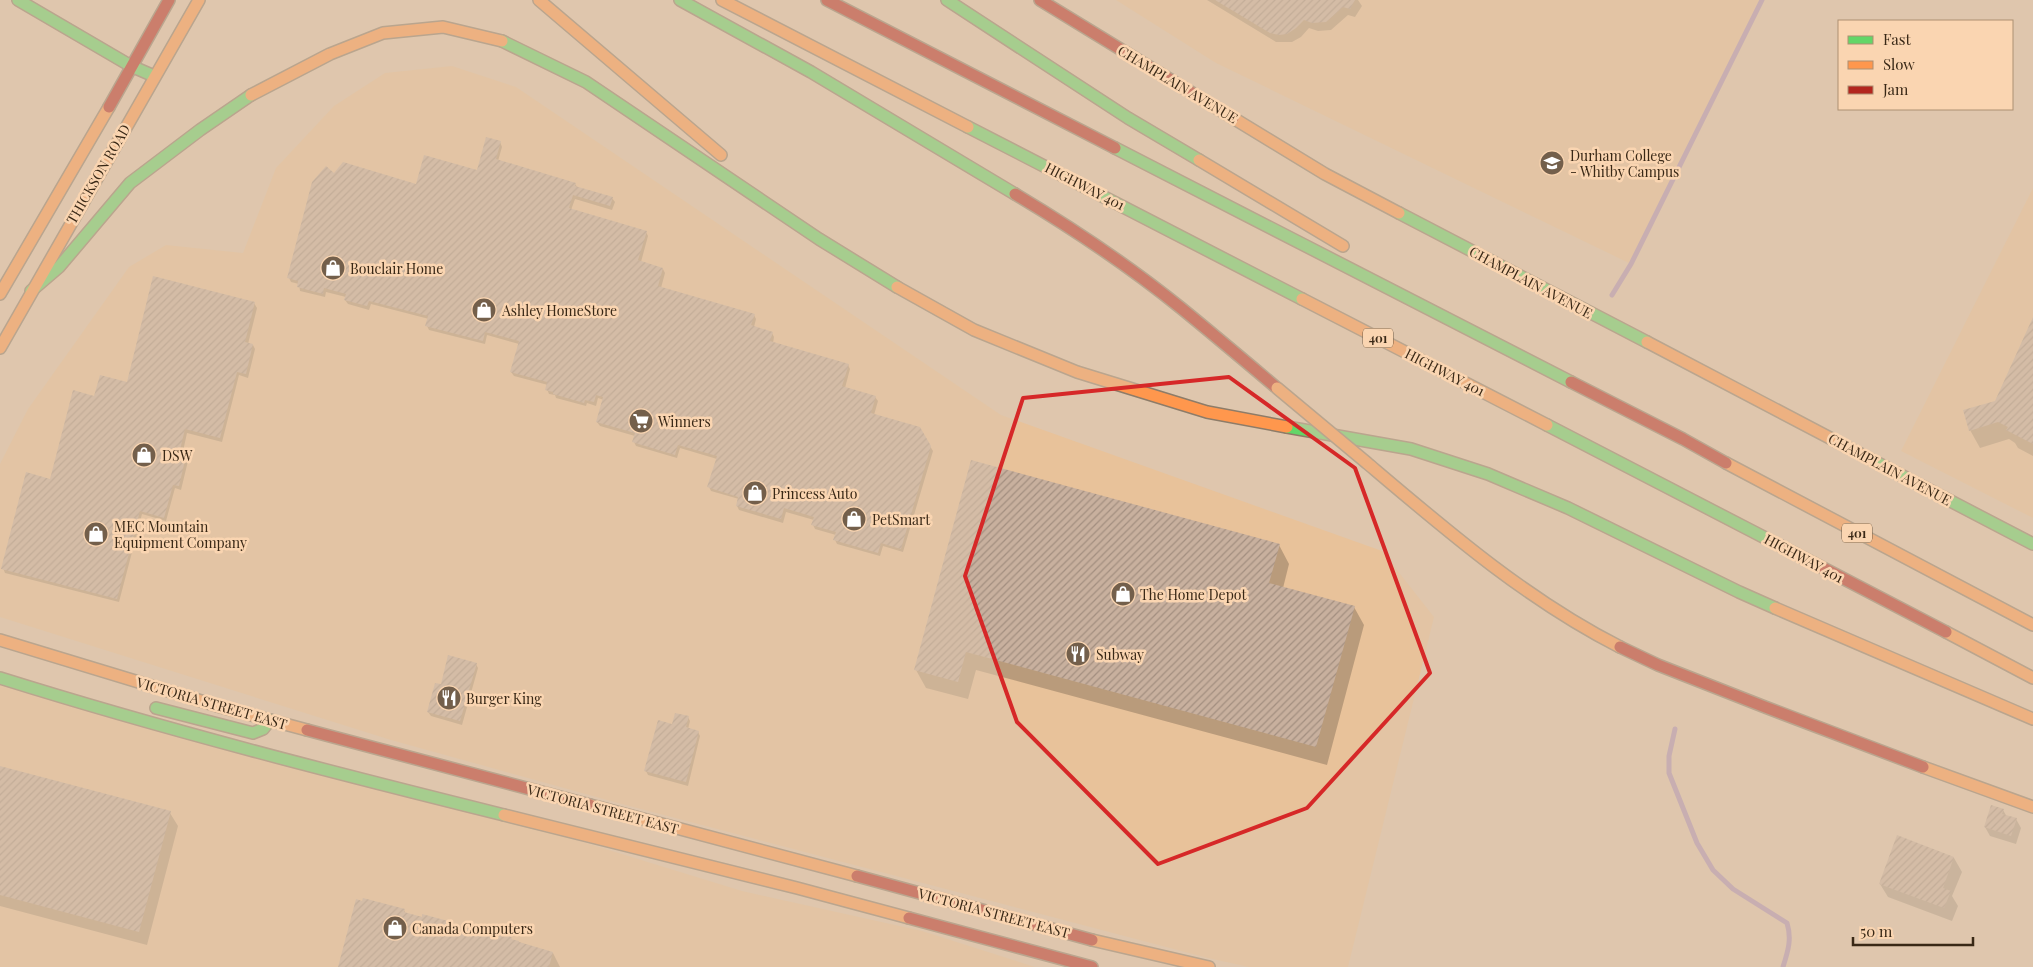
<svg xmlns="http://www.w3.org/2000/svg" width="2033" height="967" font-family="'Playfair Display',serif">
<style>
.built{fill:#e8c29a}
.shadow{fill:#0003}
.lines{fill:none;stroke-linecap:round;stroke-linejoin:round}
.stream{stroke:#ae91b5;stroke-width:5}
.building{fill:url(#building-hatch)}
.fast-casing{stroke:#8e7c68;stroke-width:14}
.slow-casing{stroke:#8e7c68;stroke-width:14}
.jam-casing{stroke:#8e7c68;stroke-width:14}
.fast{stroke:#63d668;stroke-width:11}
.slow{stroke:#ff974d;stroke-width:11}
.jam{stroke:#b3261e;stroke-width:11}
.slow-bridge-casing{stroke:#8e7c68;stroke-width:14;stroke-linecap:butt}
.slow-bridge{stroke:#ff974d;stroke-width:11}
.marked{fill:none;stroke:#d62828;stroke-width:4;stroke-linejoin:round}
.labels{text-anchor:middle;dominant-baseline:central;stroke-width:5;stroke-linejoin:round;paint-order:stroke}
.shield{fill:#fad5b1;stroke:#735c44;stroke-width:1}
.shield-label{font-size:12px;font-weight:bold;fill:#392816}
.street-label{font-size:14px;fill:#392816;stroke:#fad5b1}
.poi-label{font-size:14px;fill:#392816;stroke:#fad5b1;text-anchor:start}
</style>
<defs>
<pattern id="building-hatch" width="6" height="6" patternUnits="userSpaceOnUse" patternTransform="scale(1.25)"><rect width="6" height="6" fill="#c8b09e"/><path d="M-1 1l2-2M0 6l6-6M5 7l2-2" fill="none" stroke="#a38f80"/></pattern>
</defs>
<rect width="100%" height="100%" fill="#dfc6ad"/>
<path class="built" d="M1116 0H1762L1631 264 1216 63Z
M452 66 516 87 1001 415 1382 551 1434 617 1348 967H1249L1208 958 618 803 391 740 0 617V464L28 409 129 267 166 245 243 253 276 168 334 106 385 73Z
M2033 188V518L1901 451Z
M0 683 573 839 742 891 922 931 1035 967H0Z"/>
<path class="shadow" d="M1207 0H1358L1362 6 1355 17 1348 15 1331 30 1318 31 1309 28 1301 37 1292 42H1276Z
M500 142 502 147 498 161 575 184 578 188 612 198 615 202 612 210 575 199 571 210 646 232 648 236 641 262 663 269 665 273 661 288 754 315 756 319 754 327 772 333 774 337 773 343 848 365 850 369 845 388 875 397 878 401 874 415 919 428 933 451 903 552 883 546 880 556 837 544 835 540 836 535 815 529 813 525 814 520 786 512 783 523 739 510 737 506 739 499 711 491 709 487 717 459 680 448 677 458 636 446 634 442 635 436 600 426 597 422 604 400 598 398 596 406 587 403 586 406 556 398 555 395 549 394 547 389 548 385 514 376 511 372 519 344 487 335 485 344 429 330 427 326 429 319 371 304 369 310 348 304 345 300 346 297 326 292 325 297 300 291 299 284 291 282 289 278 334 174 417 185 477 172Z
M254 303 257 308 248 344 253 345 255 349 248 378 239 375 222 442 187 433 182 456 186 457 188 461 181 490 175 488 166 521 142 514 119 602 5 573 3 568 95 398 127 383Z
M2033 321V456L2018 448 2015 443 2009 439 1980 448 1970 430 1996 402Z
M971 462 1279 545 1289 564 1283 588 1354 607 1364 625 1327 765 976 670 968 699 926 688 916 670Z
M476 664 478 668 462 725 431 716 428 712 441 686Z
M688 717 690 721 688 729 698 732 700 736 688 786 648 775 646 771 673 725Z
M0 767 170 813 178 826 147 945 0 906Z
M2003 810 2007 817 2016 819 2021 828 2016 844 1990 836 1985 827Z
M1898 837 1954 858 1962 872 1952 896 1958 906 1952 921 1888 897 1880 884Z
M404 910 406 914 448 922 450 925 511 938 512 940 553 953 560 967H339Z"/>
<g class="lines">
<path class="stream" d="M1612 295 1631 264 1762 0
M1675 729 1669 756V773L1697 843 1713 870 1733 889 1787 923C1792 939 1788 951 1783 967"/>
</g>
<path class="building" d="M1215 0H1355L1350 9 1343 7 1326 22 1312 23 1304 20 1296 28 1287 34 1279 35 1270 33Z
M486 137 501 141 496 159 576 183 575 186 613 197 610 206 573 195 569 208 647 231 638 260 663 268 658 286 755 314 751 325 773 332 770 341 849 364 842 386 876 396 871 413 920 427 931 446 901 549 881 543 878 553 833 540 836 532 811 525 814 517 784 508 781 519 736 506 738 497 707 487 717 456 678 445 675 455 632 442 635 433 596 422 603 397 596 395 594 402 585 400 584 403 553 394V392L545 390 547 382 510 372 519 341 485 332 483 341 425 326 428 316 369 301 367 306 344 300 346 294 324 288 323 294 297 287 298 281 287 278 312 182 326 166 334 173 343 162 416 184 424 155 477 170Z
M153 276 255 302 245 342 253 344 246 374 237 372 220 438 185 429 179 454 186 456 179 486 173 485 164 518 140 511 117 599 1 569 26 472 50 479 73 390 94 396 100 375 127 382Z
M2033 317V444L2006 430 2008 427 1998 422 1969 431 1963 410 1995 401Z
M971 460 1280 544 1269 583 1355 606 1316 747 966 652 958 682 914 670Z
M448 655 477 663 460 721 427 712 435 683 441 684Z
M675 713 689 716 686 727 699 731 686 782 644 771 658 720 672 724Z
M0 766 171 811 139 932 0 895Z
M1991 805 2004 809 2002 814 2017 818 2011 836 1984 827Z
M1897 835 1954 857 1943 888 1951 891 1944 908 1879 884Z
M363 898 405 909 404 912 422 917V914L448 921V923L473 930 474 928 482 931V929L512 937 511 939 519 941V942L553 952 549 967H338L356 899 362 901Z"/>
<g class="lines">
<defs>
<path id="fast" d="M18 0 131 66 154 76
M680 0 811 72 1015 194
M947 0 1128 118 1199 160
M502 41 586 82 819 239 897 287
M968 127 1302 299
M1115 148 1571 382
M1399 213 1647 342
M31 291 59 267 130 183 200 130 251 95
M1547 425 1775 543
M1287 427 1411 449 1488 474 1568 508 1739 592 1775 608
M1868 458 2033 544
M0 678C166 730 335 773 504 815
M156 708 253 733 263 729 270 720"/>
<path id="slow" d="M539 0 721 155
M722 0 968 127
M251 95 330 54 383 33 443 27 502 41
M1233 118 1325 174 1399 213
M1199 160 1343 246
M897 287 974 330 1077 372 1207 412 1287 427
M0 294 109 107
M1302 299 1547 425
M1647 342 1868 458
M0 348 199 0
M1367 463C1446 530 1527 600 1620 647
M1726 463 2033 625
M1775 608 2033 719
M1946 632 2033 678
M0 640 221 707 307 730
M1923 767 2033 807
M590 805 857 876
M504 815 797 888 909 918
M1092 940 1209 967"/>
<path id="jam" d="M827 0 1115 148
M1040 0 1233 118
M109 107 169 0
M1015 194C1072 228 1129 266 1181 308 1213 334 1245 361 1277 388
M1571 382 1683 439 1726 463
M1775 543 1946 632
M1620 647 1658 665 1765 707 1923 767
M307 730 590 805
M857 876 1092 940
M909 918 1092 967"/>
</defs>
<use href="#fast" class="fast-casing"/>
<use href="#slow" class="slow-casing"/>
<use href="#jam" class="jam-casing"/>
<use href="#fast" class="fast"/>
<use href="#slow" class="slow"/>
<use href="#jam" class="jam"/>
<defs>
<path id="slow-bridge" d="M1277 388 1367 463"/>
</defs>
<use href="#slow-bridge" class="slow-bridge-casing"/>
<use href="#slow-bridge" class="slow-bridge"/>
</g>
<path d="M0 0H2033V967H0ZM1229 377 1355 468 1430 673 1307 808 1158 864 1017 722 965 576 1023 398Z" fill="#dfc6ad" fill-opacity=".55" fill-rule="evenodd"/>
<path class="marked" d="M1229 377 1355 468 1430 673 1307 808 1158 864 1017 722 965 576 1023 398Z"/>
<defs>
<symbol id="university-disc" viewBox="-11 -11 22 22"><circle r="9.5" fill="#735f4b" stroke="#fad5b1"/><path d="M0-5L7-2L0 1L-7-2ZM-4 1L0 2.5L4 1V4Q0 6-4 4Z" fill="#fff"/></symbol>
<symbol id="shop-disc" viewBox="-11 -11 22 22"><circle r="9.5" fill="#735f4b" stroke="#fad5b1"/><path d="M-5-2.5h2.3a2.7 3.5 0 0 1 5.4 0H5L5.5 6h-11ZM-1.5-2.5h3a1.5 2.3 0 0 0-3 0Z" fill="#fff"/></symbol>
<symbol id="supermarket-disc" viewBox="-11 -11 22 22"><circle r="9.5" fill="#735f4b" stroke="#fad5b1"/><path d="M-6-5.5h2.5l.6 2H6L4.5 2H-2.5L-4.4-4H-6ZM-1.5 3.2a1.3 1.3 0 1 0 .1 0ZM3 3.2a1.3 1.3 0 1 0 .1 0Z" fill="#fff"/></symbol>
<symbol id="restaurant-disc" viewBox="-11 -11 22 22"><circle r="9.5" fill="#735f4b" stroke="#fad5b1"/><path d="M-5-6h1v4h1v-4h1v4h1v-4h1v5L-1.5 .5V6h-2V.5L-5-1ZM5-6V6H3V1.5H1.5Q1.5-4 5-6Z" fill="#fff"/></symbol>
</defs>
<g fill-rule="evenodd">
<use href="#university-disc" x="1538" y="149" width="28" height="28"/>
<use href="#shop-disc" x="319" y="254" width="28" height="28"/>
<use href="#shop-disc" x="470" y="296" width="28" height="28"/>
<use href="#supermarket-disc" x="627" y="407" width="28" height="28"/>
<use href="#shop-disc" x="130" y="441" width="28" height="28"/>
<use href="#shop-disc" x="741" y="479" width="28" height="28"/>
<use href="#shop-disc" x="840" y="505" width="28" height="28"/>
<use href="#shop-disc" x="82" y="520" width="28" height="28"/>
<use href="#shop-disc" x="1109" y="580" width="28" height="28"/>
<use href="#restaurant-disc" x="1064" y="640" width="28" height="28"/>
<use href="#restaurant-disc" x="435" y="684" width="28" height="28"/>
<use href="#shop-disc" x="381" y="914" width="28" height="28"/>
</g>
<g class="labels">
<g class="shield">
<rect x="1363" y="328.5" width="30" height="19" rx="4"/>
<rect x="1842" y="523.5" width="30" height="19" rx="4"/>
</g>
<g class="shield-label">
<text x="1378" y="338">401</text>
<text x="1857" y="533">401</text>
</g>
<g class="street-label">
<text transform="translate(1178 84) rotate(31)">CHAMPLAIN AVENUE</text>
<text transform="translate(98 174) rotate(-60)">THICKSON ROAD</text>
<text transform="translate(1085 186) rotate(27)">HIGHWAY 401</text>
<text transform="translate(1531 282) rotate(28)">CHAMPLAIN AVENUE</text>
<text transform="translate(1445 372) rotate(27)">HIGHWAY 401</text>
<text transform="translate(1890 469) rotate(28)">CHAMPLAIN AVENUE</text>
<text transform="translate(1804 558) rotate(28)">HIGHWAY 401</text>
<text transform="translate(212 703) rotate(16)">VICTORIA STREET EAST</text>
<text transform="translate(603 809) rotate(15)">VICTORIA STREET EAST</text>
<text transform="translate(994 913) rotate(15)">VICTORIA STREET EAST</text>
</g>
<g class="poi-label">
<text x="1570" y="155">Durham College<tspan x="1570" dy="16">- Whitby Campus</tspan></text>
<text x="350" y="268">Bouclair Home</text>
<text x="502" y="310">Ashley HomeStore</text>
<text x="658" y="421">Winners</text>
<text x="162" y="455">DSW</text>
<text x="772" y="493">Princess Auto</text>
<text x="872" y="519">PetSmart</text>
<text x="114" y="526">MEC Mountain<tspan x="114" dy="16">Equipment Company</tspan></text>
<text x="1140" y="594">The Home Depot</text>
<text x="1096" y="654">Subway</text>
<text x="466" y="698">Burger King</text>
<text x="412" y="928">Canada Computers</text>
</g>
</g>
<rect x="1838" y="20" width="175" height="90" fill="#fad5b1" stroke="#ad9073"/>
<rect x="1848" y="36" width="25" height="8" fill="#63d668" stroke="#ad9073"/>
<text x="1883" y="45" font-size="15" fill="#392816">Fast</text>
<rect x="1848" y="61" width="25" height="8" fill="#ff974d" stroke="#ad9073"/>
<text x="1883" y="70" font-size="15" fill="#392816">Slow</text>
<rect x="1848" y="86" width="25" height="8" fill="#b3261e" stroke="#ad9073"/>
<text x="1883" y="95" font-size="15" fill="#392816">Jam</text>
<path d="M1853 937v8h120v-8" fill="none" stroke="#392816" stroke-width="2.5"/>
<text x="1860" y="937" font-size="15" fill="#392816" stroke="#fad5b1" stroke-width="4" paint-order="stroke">50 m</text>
</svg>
